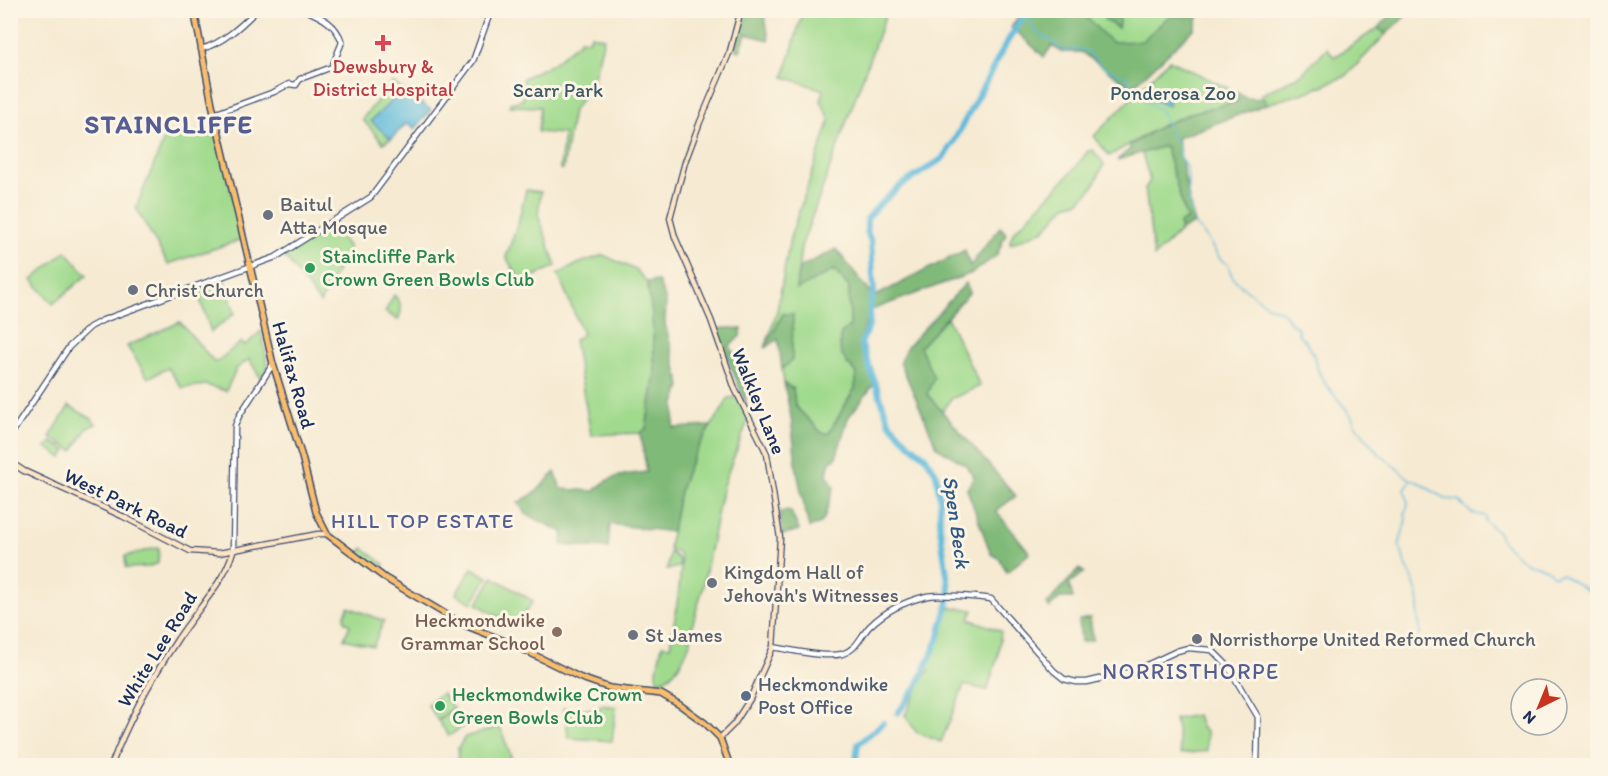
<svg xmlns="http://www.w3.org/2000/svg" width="1608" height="776" font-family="Itim,sans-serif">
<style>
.green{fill:#a0da8d;stroke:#5e8476;stroke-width:1.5}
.forest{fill:#80ba78;stroke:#4e746b;stroke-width:1.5}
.water{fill:#5db9db;stroke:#3c749c;stroke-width:1.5}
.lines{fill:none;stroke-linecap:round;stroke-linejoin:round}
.stream{stroke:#5db9db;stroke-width:1.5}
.river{stroke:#5db9db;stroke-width:6}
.tertiary-casing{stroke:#3c4b6f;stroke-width:7}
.secondary-casing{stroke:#3c4b6f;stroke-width:7}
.primary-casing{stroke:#3c4b6f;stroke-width:8}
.tertiary{stroke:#fff;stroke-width:4.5}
.secondary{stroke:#fde5c5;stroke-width:4.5}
.primary{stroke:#f9be6d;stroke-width:5}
.health-dot{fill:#e0444e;stroke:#fcf5e5;stroke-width:2}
.worship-dot{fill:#6b7280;stroke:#fcf5e5;stroke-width:2}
.leisure-dot{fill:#2e9e5b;stroke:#fcf5e5;stroke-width:2}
.education-dot{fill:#8d6e63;stroke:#fcf5e5;stroke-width:2}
.service-dot{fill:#5c6f8a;stroke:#fcf5e5;stroke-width:2}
.labels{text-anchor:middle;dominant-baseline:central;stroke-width:6;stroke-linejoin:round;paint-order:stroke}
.health-label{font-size:20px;fill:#be3a42;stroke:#fcf5e5}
.park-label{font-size:20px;fill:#3c5a6a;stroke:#fcf5e5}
.worship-label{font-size:20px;fill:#5b616d;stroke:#fcf5e5;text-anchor:start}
.leisure-label{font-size:20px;fill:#27864d;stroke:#fcf5e5;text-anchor:start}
.street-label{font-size:20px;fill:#1b2f5e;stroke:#fcf5e5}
.education-label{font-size:20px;fill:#785e54;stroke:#fcf5e5;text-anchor:end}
.service-label{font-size:20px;fill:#4e5e75;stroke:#fcf5e5;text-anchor:start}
.neighbourhood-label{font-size:21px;letter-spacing:1.5px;fill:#545e94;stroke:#fcf5e5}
.water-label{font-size:21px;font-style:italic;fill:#2f5884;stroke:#fcf5e5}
.quarter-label{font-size:22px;letter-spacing:1.5px;fill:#545e94;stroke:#fcf5e5}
.district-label{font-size:26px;font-weight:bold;letter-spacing:1.5px;fill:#545e94;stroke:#fcf5e5}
</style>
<rect width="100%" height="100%" fill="#fcf5e5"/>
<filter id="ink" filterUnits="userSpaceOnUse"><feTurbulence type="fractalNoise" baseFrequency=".0167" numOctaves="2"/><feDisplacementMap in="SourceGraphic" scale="12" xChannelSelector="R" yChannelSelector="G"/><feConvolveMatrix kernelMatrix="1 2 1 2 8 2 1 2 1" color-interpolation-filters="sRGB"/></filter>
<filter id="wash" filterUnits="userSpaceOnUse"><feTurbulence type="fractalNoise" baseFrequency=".008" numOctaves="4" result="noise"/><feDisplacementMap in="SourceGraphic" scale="24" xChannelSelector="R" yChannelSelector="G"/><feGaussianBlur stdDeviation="1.35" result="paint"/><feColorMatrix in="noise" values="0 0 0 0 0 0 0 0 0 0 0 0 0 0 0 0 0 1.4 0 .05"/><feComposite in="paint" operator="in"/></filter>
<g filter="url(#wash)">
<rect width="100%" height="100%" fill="#f6ead2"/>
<path class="green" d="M803 11H887L801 247 796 289 834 270 849 287 850 326 846 363 857 373 855 389 829 434 822 433 795 406 793 389 784 383 782 369 792 360 783 314 765 348 777 311 790 238 830 120 821 101 824 90 784 77Z
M1031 11H1204L1154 60 1125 76Z
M1378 28 1386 34 1346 76 1307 92 1267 104 1260 95 1302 74 1327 48 1334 57Z
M591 35 604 38 592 85 573 110 563 169H560L564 134 538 132 540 107 509 106 510 103 523 100V78L552 64 579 42 580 39 589 40Z
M1169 60 1234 91 1239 101 1191 113 1161 126 1109 156 1094 136Z
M393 82 403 90 371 121 391 139 383 143 362 119Z
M218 132 243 239 168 264 136 208 166 135Z
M1165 146 1187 220 1179 223 1181 230 1154 257 1145 188 1150 181 1142 153Z
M1093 150 1104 164 1093 187 1080 201 1066 205 1044 230 1010 244C1010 233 1018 227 1026 220L1076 167 1088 151Z
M526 190 541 192 538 214 556 266 521 282 506 257 518 223Z
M329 227 334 229 349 247 320 303 285 257Z
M66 251 87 275 53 304 32 280Z
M603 255 636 270 647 282 652 313 655 373 646 429 640 433 591 435 574 340 583 334 558 274 580 263Z
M224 280 235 313 211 332 197 290Z
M394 295C402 303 403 310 398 320L385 312Z
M947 317 980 386 951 399 942 412 927 394 920 347Z
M180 322 215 363 241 342 243 345 247 344 261 331 268 366 261 379 249 359 236 369 226 391 206 385 182 388 168 368 148 378 127 346Z
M739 397 749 418 723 485 702 591 692 626 694 629C689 648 679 677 658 682L656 674 662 645 670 646C673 630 684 567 680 557 679 551 674 551 669 549 672 517 678 482 693 454 703 434 720 418 728 398Z
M69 406 91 418 96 424 87 428 73 451 50 437Z
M52 442 67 451 62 458 46 447Z
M156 548 159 549 158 563 148 567 126 568 125 556Z
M363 548 384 564 381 570 359 554Z
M670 551 680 561 679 567 667 570Z
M472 568 488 577 472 603 456 594Z
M493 577 533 601 516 627 477 604Z
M348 607 384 621 373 646 344 639 350 625 345 622 344 618Z
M949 607 973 610 970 619 1001 631 998 656 987 690 964 685 941 742 916 732 905 715 924 676 930 670 926 667Z
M442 693 453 708 437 720 427 704Z
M601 705 616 707 612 741 569 738 563 708 599 709Z
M453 709 465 725 449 736 438 721Z
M1197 715 1201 727 1207 732V751L1181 754 1175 719Z
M500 727 514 765H430L458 760V748L465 737Z"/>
<path class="forest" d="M1022 10 1039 11 1040 14 1051 11H1080L1111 42 1142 41 1168 17 1199 15 1194 29 1132 87 1081 52H1062L1052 46 1044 57 1017 32 1011 28Z
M744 11H764L769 40 746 34 740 51 734 49Z
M1102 11H1121L1118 28 1105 20Z
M1395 11H1411L1386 34 1378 28Z
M1234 91 1247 98 1265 99 1267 104 1177 138 1194 224 1181 230 1179 223 1187 220 1165 146 1117 160 1130 149V145L1161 126 1191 113 1239 101Z
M1000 227 1006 233 997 255 972 273 871 310 860 341 874 384 848 418 836 458 830 461 827 474 834 487 824 519 821 523 809 528 797 472 791 417 784 383 793 389 795 406 822 433H829L855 388 857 373C843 360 837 352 841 333L850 326 849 287 834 270 796 290 799 268 836 249 874 297 965 250 970 266Z
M658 281 666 301 665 324 681 386 675 404 674 428 711 426C686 465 679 486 672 532L610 524 608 548 562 545 563 532 527 515 518 503 536 492 555 472 561 489 595 491C609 474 627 475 647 472L640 433 646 429 655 373 652 313 647 282Z
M966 283 969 293 920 347 934 378 927 394 1016 496 996 511 1030 553 1007 572 999 558 991 554 967 489 974 476 966 465 937 447 900 362 906 348Z
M783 314H793L792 360 782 369 778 339 765 348Z
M728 328 742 329 740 336 730 346 735 357H740L745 373 746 404 716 329Z
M788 510 791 512 799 530 782 535 780 512Z
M1079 569 1084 572 1069 584 1073 598H1060L1049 608 1047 604Z
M1090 618 1093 640 1081 642 1079 620Z"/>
<path class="water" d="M1157 89 1162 92 1170 104 1168 106 1149 98 1153 90Z
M403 90 431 110 415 129 407 123 391 139 371 121Z"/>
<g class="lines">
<path class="stream" d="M1028 11 1032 15C1024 35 1054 36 1060 49L1065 51 1074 49 1085 50 1104 68 1126 77 1134 89
M1137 93 1138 94
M1140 97 1161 111 1173 138 1179 145V155L1186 167 1188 176V199L1196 226 1206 237 1220 259 1228 265 1232 276 1238 283 1268 306 1282 311 1292 324 1297 327 1299 335 1304 339 1313 354 1319 373 1326 385 1351 415 1355 424 1377 452 1411 480 1420 483 1445 499 1458 500 1471 513 1485 516V521L1498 532 1503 543 1526 563 1537 565 1548 570 1554 576 1561 574 1598 597
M1411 480 1405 490 1408 504 1405 514 1406 520 1399 546C1403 552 1403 560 1407 567 1413 578 1417 590 1419 603 1420 607 1417 611 1418 616 1418 623 1421 628 1420 635"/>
<path class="river" d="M898 713 916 688 938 640 950 595 940 527V500L936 473 925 456 909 444 889 422 861 343 869 326 871 300 874 293 871 242 867 231V219L878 206 900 186 942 159 953 143 1007 42 1028 10
M855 766 858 744 883 723"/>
</g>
</g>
<g filter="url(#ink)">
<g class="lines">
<defs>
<path id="tertiary" d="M168 10 175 12 183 10
M201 49C222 44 242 25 257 10
M214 114 274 92 289 84 296 85 300 79 332 67 342 42C336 24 322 17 305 10
M10 436 69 347 90 327 103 320 276 257 371 197 473 61 491 10
M233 551 235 426 239 416 273 364
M773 647C792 650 824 658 842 654 858 649 860 636 870 626 885 611 907 601 927 596 936 594 981 597 991 599L1054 671 1064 679 1076 682H1087L1134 671 1177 651 1188 648 1212 650 1227 665 1258 717 1257 766"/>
<path id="secondary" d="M10 462 24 471 122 516 190 551 219 553 318 534H327
M720 738 734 724 750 699 773 647 780 538 767 454 735 389 711 320 675 237 670 218 685 162 700 122 730 51 741 10
M111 766C128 720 150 681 177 640 194 613 225 582 233 551"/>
<path id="primary" d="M194 10 212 104 273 364 302 457 316 512 327 534 385 578 462 624 512 644 581 678 610 688 661 694 680 705 705 723 720 738 730 766"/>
</defs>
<use href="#tertiary" class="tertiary-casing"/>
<use href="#secondary" class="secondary-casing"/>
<use href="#primary" class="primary-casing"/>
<use href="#tertiary" class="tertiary"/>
<use href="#secondary" class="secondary"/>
<use href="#primary" class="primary"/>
</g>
</g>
<path class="health-dot" d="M380 34h6v6h6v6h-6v6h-6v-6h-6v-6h6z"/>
<g class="worship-dot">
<circle cx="268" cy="215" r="6"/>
<circle cx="133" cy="290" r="6"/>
<circle cx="712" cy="583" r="6"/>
<circle cx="633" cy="635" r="6"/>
<circle cx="1197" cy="639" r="6"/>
</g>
<g class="leisure-dot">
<circle cx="310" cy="268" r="6"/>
<circle cx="440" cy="706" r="6"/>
</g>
<circle class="education-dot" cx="557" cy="632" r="6"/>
<circle class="service-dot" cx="746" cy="696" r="6"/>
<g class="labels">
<g class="health-label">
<text x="383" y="66">Dewsbury &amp;<tspan x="383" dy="23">District Hospital</tspan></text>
</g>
<g class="park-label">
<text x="558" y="90">Scarr Park</text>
<text x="1173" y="93">Ponderosa Zoo</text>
</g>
<g class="worship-label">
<text x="280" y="204">Baitul<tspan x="280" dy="23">Atta Mosque</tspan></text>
<text x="145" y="290">Christ Church</text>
<text x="724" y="572">Kingdom Hall of<tspan x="724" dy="23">Jehovah's Witnesses</tspan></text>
<text x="645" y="635">St James</text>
<text x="1209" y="639">Norristhorpe United Reformed Church</text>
</g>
<g class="leisure-label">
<text x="322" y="256">Staincliffe Park<tspan x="322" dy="23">Crown Green Bowls Club</tspan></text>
<text x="452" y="694">Heckmondwike Crown<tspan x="452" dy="23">Green Bowls Club</tspan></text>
</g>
<g class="street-label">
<text transform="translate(294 375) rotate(74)">Halifax Road</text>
<text transform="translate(759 401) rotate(68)">Walkley Lane</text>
<text transform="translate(126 503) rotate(26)">West Park Road</text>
<text transform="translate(157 649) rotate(-58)">White Lee Road</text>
</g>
<g class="education-label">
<text x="545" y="620">Heckmondwike<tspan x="545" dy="23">Grammar School</tspan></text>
</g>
<g class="service-label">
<text x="758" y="684">Heckmondwike<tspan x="758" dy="23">Post Office</tspan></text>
</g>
<g class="neighbourhood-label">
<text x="423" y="520">HILL TOP ESTATE</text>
</g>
<g class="water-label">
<text transform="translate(957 522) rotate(82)">Spen Beck</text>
</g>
<g class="quarter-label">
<text x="1191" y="671">NORRISTHORPE</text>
</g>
<g class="district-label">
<text x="169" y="124">STAINCLIFFE</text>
</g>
</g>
<rect width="1608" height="776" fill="none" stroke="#fcf5e5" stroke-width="36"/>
<g transform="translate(1539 707) rotate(223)"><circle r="28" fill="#fcf5e5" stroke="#a2a6af" stroke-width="1.5"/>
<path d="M0-4.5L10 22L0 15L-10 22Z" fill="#c8321e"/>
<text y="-9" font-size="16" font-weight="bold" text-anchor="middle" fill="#1b2f5e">N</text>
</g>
</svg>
